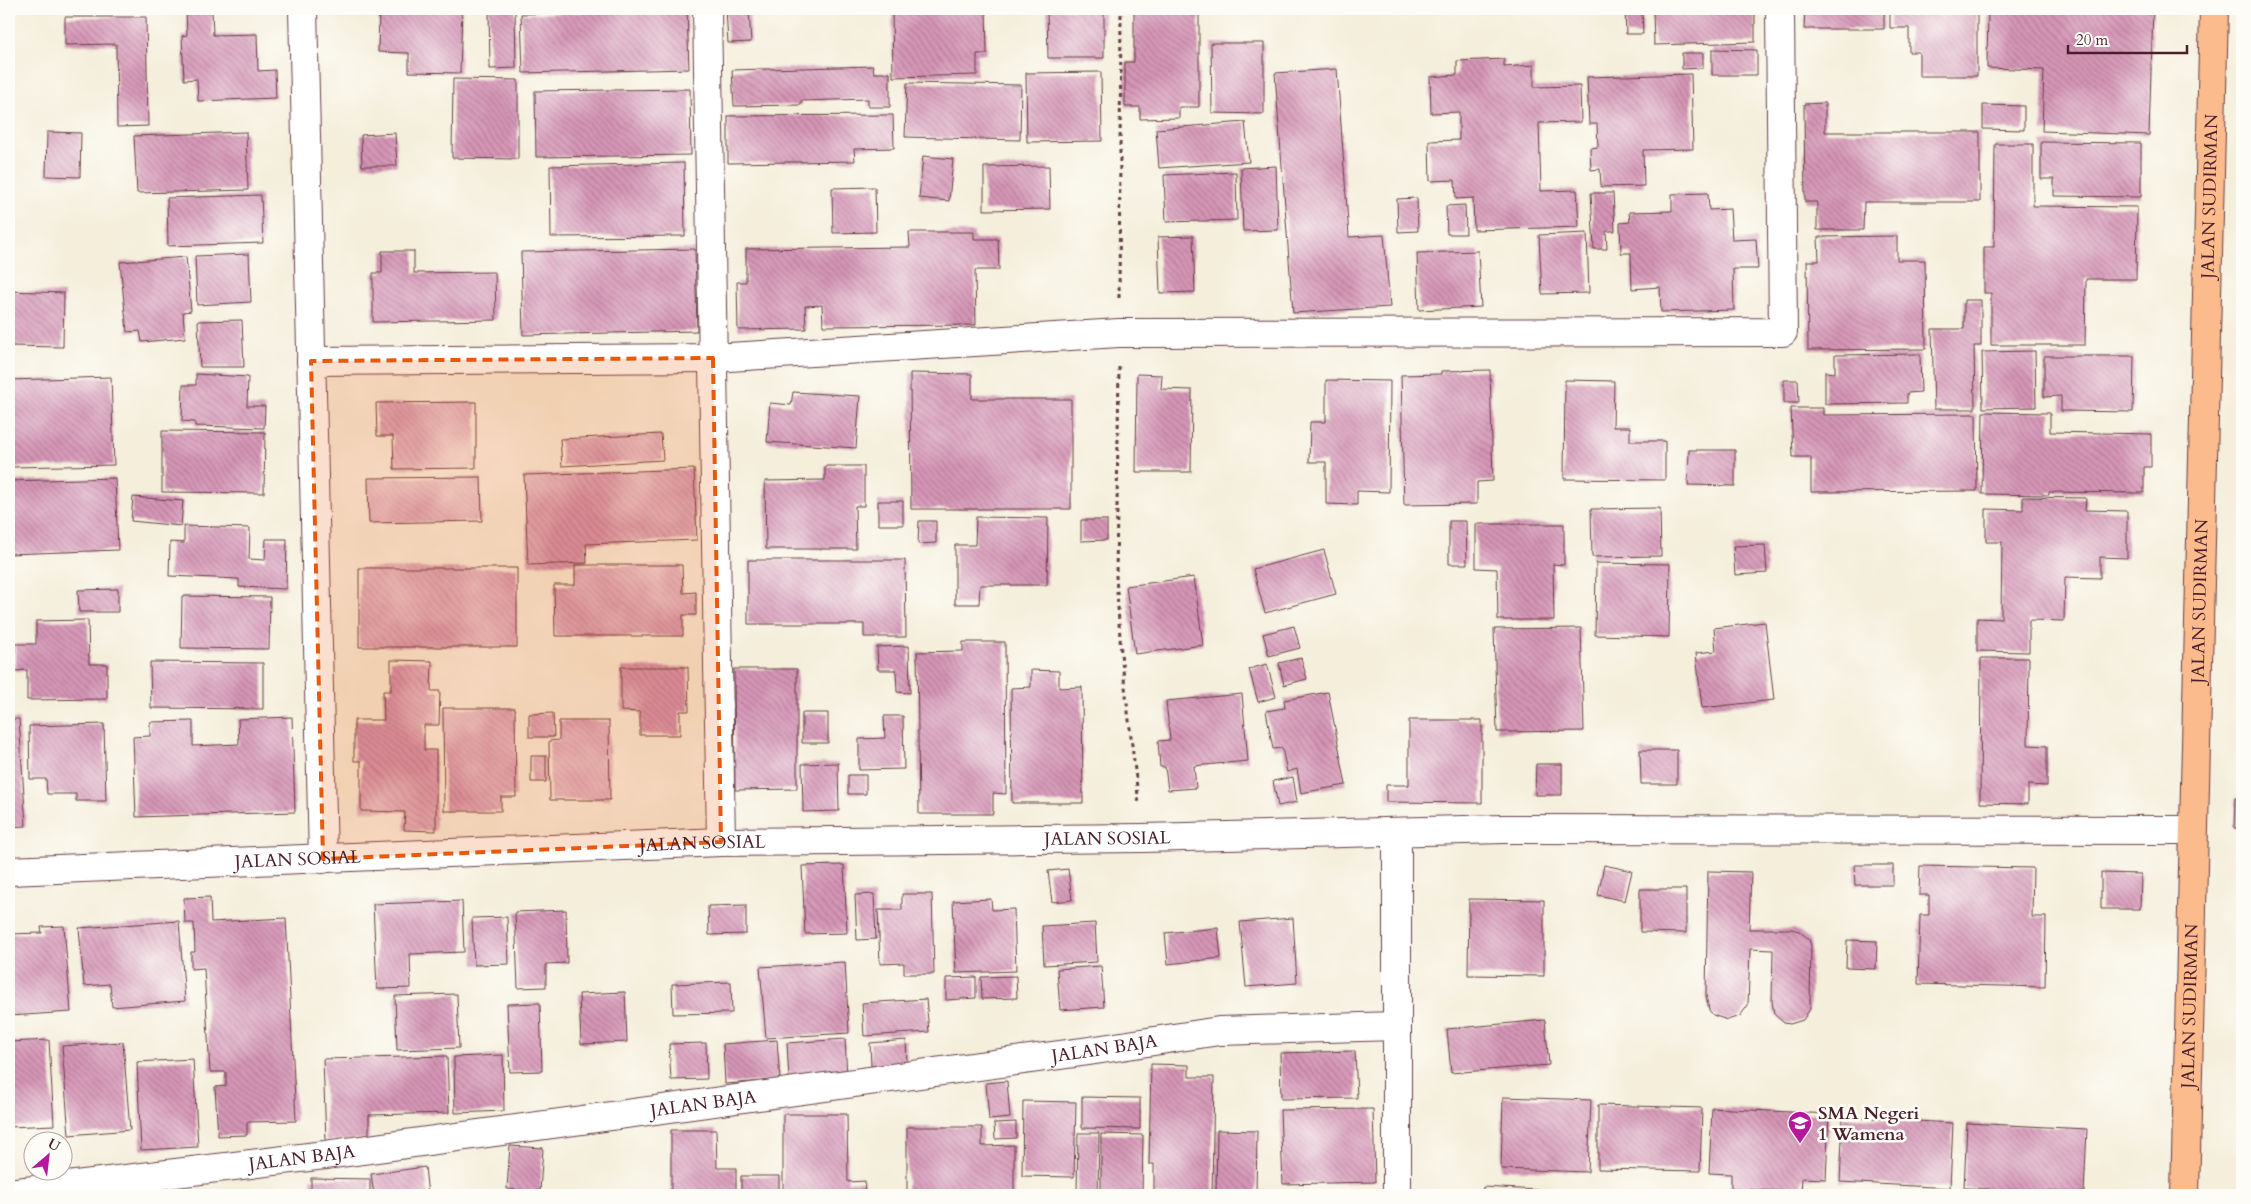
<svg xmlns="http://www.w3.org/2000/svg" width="2251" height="1204" font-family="Cardo,serif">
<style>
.building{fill:url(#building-back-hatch)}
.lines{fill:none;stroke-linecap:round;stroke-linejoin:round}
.minor-casing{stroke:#643e45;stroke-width:30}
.major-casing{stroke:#643e45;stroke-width:30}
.path{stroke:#643e45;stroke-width:3;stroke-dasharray:4 4;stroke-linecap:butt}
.minor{stroke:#fff;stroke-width:28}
.major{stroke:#fbbb8c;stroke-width:28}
.marked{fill:#e8590c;fill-opacity:0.2;stroke:#e8590c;stroke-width:4;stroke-dasharray:10 6;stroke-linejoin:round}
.labels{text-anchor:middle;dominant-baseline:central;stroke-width:5;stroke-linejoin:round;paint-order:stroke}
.street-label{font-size:18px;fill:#4a1f2b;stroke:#fdfcf7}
.poi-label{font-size:18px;font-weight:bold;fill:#4a1f2b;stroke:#fdfcf7;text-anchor:start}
</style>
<defs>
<pattern id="building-back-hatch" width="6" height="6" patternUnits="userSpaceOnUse" patternTransform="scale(1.25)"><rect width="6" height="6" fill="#d696b7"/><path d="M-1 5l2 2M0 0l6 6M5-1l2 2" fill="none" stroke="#b07a95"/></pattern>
</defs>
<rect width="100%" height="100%" fill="#fdfcf7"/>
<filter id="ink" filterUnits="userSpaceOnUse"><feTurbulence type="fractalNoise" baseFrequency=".02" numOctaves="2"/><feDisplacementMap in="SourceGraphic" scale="10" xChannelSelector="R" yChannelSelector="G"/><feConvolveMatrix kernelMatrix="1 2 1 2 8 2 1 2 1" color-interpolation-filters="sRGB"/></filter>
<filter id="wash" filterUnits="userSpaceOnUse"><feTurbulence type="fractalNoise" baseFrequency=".0096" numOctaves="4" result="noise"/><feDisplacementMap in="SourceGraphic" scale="20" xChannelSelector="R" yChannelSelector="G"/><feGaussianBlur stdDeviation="1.12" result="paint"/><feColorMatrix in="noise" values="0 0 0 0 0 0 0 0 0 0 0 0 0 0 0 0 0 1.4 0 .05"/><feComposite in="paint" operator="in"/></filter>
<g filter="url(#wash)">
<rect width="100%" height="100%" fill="#f4eedb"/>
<g id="blocks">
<path class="building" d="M186 9H212L213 35 257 34 258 71 275 70 276 98 198 101 197 79 184 80 182 36 187 35Z
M412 9H462L460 73 409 72V53L378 52 379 11 412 12Z
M489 9H515L516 68 490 69Z
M621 9H687L689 69 523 73 521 14 621 11Z
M726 9H749L751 42 728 43Z
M892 9H986L987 54H977V75L893 77Z
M1047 9H1104V58H1048Z
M1134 9H1199V107H1179V118L1140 119V107H1125V62H1134Z
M1653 9H1755V42L1654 45Z
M1805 9H1884V29H1804Z
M1890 9H1977V76H1919V52H1909V28H1890Z
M1988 9H2153L2149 135 2042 131 2044 70 1987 68Z
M1625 10H1642L1643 34H1626Z
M65 17H146L148 126 117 127 116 44 65 45Z
M1211 43H1264V114L1212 113Z
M1712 49 1757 50V75H1712Z
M1682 53H1703V68L1682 69Z
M1504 59V67L1534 65V87L1580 86 1581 122 1539 123 1541 191 1577 190 1579 227 1474 230 1473 198 1456 199 1455 180 1430 181 1429 141 1459 140V112L1431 113 1430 77 1457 75V61Z
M873 66 874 73H890V107H868V99L801 101V105L734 106 732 70Z
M1337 69 1349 237 1384 235 1390 307 1293 313 1275 73Z
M1101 72 1102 141 1027 142 1026 73Z
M1691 74 1693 149 1643 150 1644 186 1601 187 1600 169 1591 170 1590 148 1598 147 1597 124H1589L1587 77Z
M453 79 518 80V159L452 158Z
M907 83 1021 85 1020 140 905 137Z
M690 89 691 155 536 157 535 91Z
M1825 103V132H1980V202H1864L1863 230H1817V202H1805L1804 104Z
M1983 105 2024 106V130L1983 129Z
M893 115 894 148 854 149 855 161 728 163V116Z
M1245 122 1249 162 1159 168 1156 129Z
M47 132 81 133 80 177 46 176Z
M246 132 248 190 137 193 134 136Z
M395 133 397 166H362L361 135Z
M2041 142 2141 143V197L2054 196V179H2041Z
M1995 144H2033V206L2137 207 2136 279H2086L2085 345H1991V293H1984V247H1994Z
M923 156 953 159 949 201 919 198Z
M684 163 685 236 551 237 550 166Z
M1049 166 1050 209 984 210V167Z
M1276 166 1278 230 1243 231 1241 168Z
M1236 172 1237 220 1166 222 1164 175Z
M875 187 876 232 833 233 832 188Z
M1591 193H1613L1615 231H1606L1607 249H1594Z
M1708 193 1709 210 1730 209 1732 240 1756 239 1758 269H1733L1734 310 1661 312 1660 287 1632 289 1631 253H1621L1620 223 1630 222 1629 212 1672 211V194Z
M261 195 263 243 168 246 167 198Z
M1417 198 1418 231 1398 232 1397 199Z
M1465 205 1466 234H1447L1446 206Z
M909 232H974V239H998L999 270H975L976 325 823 326 822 305 805 306 806 329 738 330 737 282H746V249L910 247Z
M1587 233 1589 293 1542 294 1539 235Z
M1193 236 1195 292 1160 293 1158 237Z
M1897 236V260H1925L1926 349 1808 350 1807 261H1819L1818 237Z
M695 249 697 331 523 335 521 252Z
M382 251H414V273L495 272 496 320 373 322V273H382Z
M1478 251 1481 307 1419 310 1417 253Z
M249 254 251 302 197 305 195 256Z
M186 257 191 311 183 312 185 338 142 342 140 331 127 332 120 262Z
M9 291 64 293 63 347 9 346Z
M1964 300H1981V346H1974L1975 409H1934L1932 329H1964Z
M242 320 244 367H200L198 321Z
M2035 351 2036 407 1983 408 1982 352Z
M1920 354 1921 392 1907 393V403L1825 404V372L1835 373V355Z
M2044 356H2134L2133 412 2061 411V396L2044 397Z
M1490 370 1493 481 1477 482V504L1404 505 1401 375 1441 374V371Z
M910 373 972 374V399H1071V509H911Z
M196 374 248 377 247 406H265L264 428 195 426V422L182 421 183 385H196Z
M1137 374 1162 375 1161 389 1192 390 1191 472H1136Z
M111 377 114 465 12 467 11 447H9V380Z
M1326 380 1390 381 1389 492 1357 491V505L1326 504V462H1309L1310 422H1326Z
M1565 380 1614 381 1613 427H1630V441H1665V480L1564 479Z
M1784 380H1798L1799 403H1784Z
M793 392 860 396 856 448 767 442 770 403 791 405Z
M476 402V468L394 469 393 436H377L376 403Z
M1791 408H1823V415L1976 414 1977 491 1811 492V457H1793Z
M1983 412 2050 413V432L2151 434V467H2144V493L2049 492V495L1982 494Z
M162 431 265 432 264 493 162 492Z
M661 434 663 460 562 466 560 439Z
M1689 450H1735V486L1688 485Z
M825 466H864V506H855L856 549H766L765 481 825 480Z
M694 469 697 540 586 544 587 563 528 565 524 475Z
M481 477 482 521 369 523 368 478Z
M115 478 118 550 9 554V481Z
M133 497 183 501 181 526 131 521Z
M2023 497 2086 498 2085 510 2127 511V558L2100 557V578L2065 577 2064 621 2029 620V652L1977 651V618L2001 619 2002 542H1986V509L2023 510Z
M878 501H903V525H878Z
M1660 508 1661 556 1592 557 1591 509Z
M976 517 1048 518 1047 585H980L979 604H955V545H975Z
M1081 520H1107V540L1081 541Z
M919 521H936V543L918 544Z
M1449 521H1466L1467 564H1449Z
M1476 524H1564V565L1553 564 1554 620H1498L1497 569 1476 568Z
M184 526 250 528 249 559 265 560 266 539H287L286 589 239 587V579L169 576 170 542 184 543Z
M1765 545 1767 573 1735 575 1733 546Z
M1324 550 1336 594 1265 613 1253 569Z
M748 560H905L906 637H864V624H748Z
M1596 563 1670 564 1669 637 1595 635Z
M575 565H682L683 593 696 592V615H683V636H555L554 585H575Z
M359 568H517V647H359Z
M1194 577 1203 645 1135 654 1126 586Z
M118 589V612H79L78 590Z
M182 596 270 597 269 649 181 648Z
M88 620 89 664H107V699L27 700V670L15 671V644H36V621Z
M1765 622 1774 700 1702 708 1696 653 1716 651 1714 628Z
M1294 626 1300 648 1269 656 1263 634Z
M1581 628 1584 731 1497 732 1494 629Z
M963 642H1005L1006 794 993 793V814H919L917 652 963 651Z
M909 646 910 693 897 692 896 670H878L877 647Z
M1301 658 1307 679 1284 685 1279 663Z
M1981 658H2029L2028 745 2047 746V786L2028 785V804L1980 803Z
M391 660 432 661 431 691H440L439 725H424V750H436V831L404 830 405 812 361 811V761H354V720H384L383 691H391Z
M150 662 263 663V709L151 708Z
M1267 664 1276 697 1258 702 1249 669Z
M621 667H688L689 711H680V735H640V712L621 711Z
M734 669H797V789L735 790Z
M1031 670 1059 671V688L1082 687 1083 803H1012L1011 688 1031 687Z
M1328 692 1346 785 1301 793 1297 769 1287 772 1282 748 1273 749 1266 711 1285 708 1284 700Z
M1242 694 1248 761 1194 766 1196 788 1168 790 1165 767H1160L1158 741 1170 740 1166 701Z
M443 708H515L516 797H501V811H444Z
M553 713 554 737H529V714Z
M802 713H828V743H802Z
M884 716H903L904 769 859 770V739L885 738Z
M292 717 295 812 136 817 133 737 150 736V722L193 721V746L239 744 238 719Z
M9 719H19L26 826 9 827Z
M1409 720H1482V803L1386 802V785H1409Z
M559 721H609L610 800H550L549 741 559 740Z
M104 724 106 801H76V794H47L46 779H30L29 726Z
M1640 750H1677V784H1641Z
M531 756H546V782H531Z
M838 763 839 811 803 812 802 764Z
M1536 764H1562V795H1535Z
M848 775H866V794H848Z
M1293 777 1297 802 1278 806 1273 781Z
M2235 798H2242V828H2234Z
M844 865 847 933 805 934 802 866Z
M1604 865 1632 871 1625 901 1598 895Z
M1854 865H1893V885H1855Z
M1920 866 2033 868 2032 917H2046L2045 987 1918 984 1920 915H1929V895H1919Z
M1068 869 1072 900 1052 902 1048 871Z
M1708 871 1751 872 1749 929H1792L1799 931 1809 939 1811 946 1810 1002V1009L1803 1020 1790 1024 1784 1023 1774 1014 1772 1001 1773 950 1750 949 1748 1005 1740 1016 1727 1020 1713 1015 1709 1010 1706 996Z
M2101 873 2141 874 2140 909H2101Z
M1640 889H1686V933L1640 932Z
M874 894 876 939 857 940 855 895Z
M902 894H932L934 974H904V963L880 964 878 910H902Z
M210 897 211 922 286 918 296 1121 247 1122V1135L218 1136 215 1087 226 1086V1072H210L204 968 191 969V952H195L194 923H185L184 898Z
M991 899 992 910 1014 909 1016 971 956 973 953 901Z
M1469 899 1544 900V976L1468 975Z
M462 901 464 952 410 954 411 988 377 989 373 904Z
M746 905V934L709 935 708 906Z
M566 910 567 963 546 964V987L518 988 515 912Z
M507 917 509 964 474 965 472 918Z
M1293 918 1297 983 1246 987 1240 922Z
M179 921 185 1001 112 1007 110 984 84 986 79 928Z
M1095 923 1097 962 1044 965 1042 926Z
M64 926 71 1012 9 1016V934L42 933 41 927Z
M1218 928 1221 958 1168 964 1165 933Z
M1847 940 1877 941 1876 969 1846 968Z
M845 962 849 1033 766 1038 760 967Z
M1101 966 1104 1007 1060 1010 1057 969Z
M1016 976 1017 998 982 999 981 977Z
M976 977V998L946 1000V978Z
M731 982 732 1013 673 1014 672 984Z
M625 992 627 1042 581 1044 579 994Z
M457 994 459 1048 397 1050 395 996Z
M926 999 929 1032 864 1036 862 1003Z
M540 1003 542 1071 510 1072 507 1004Z
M1545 1020 1549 1065 1451 1073 1447 1029Z
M845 1039 847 1077 789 1080 787 1043Z
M49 1040 54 1125 9 1127V1042Z
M777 1040 780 1080 725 1084 723 1044Z
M906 1040 907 1064 871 1066 870 1043Z
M123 1042 130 1130 69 1135 62 1046Z
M706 1043 707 1079 671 1080 669 1044Z
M1355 1051 1357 1098 1281 1099 1280 1053Z
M503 1055 504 1111 455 1113 454 1057Z
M447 1056 449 1113 369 1115V1139L326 1141 323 1059Z
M193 1059 198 1147 141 1150 137 1062Z
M1151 1064 1189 1065V1077H1214L1212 1195H1154V1164H1149Z
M1007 1081 1010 1118 989 1120 986 1083Z
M1082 1097 1140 1098V1129L1082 1128Z
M1503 1097 1591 1100 1588 1172 1501 1169Z
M1023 1101 1076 1102 1074 1177 1022 1176Z
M1598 1105 1702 1108 1700 1171 1598 1169Z
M1712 1108 1829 1114 1826 1179 1802 1178 1801 1192 1731 1189V1174L1709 1173Z
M1373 1109 1375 1182 1283 1184 1280 1110Z
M783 1114H847L848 1182 865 1181 864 1195H783Z
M1843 1117 1953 1123 1950 1188 1840 1182Z
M1016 1122V1138L995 1139 994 1123Z
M1967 1123 2087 1129 2084 1193 1964 1188Z
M907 1127H982V1146L1014 1145V1195H907Z
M671 1130H716L717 1168H736V1195H671Z
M1217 1130 1257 1131 1256 1195H1216Z
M1078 1133H1099L1098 1194H1077Z
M1101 1134 1143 1135 1142 1195H1101Z
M510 1146 543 1148 540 1191 507 1189Z
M425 1167 428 1195H374L371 1174Z
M741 1176H779V1195H741Z
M311 1178 370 1179V1195H311Z
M1483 1187 1591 1193V1195H1482Z
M1297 1190V1195H1259V1191Z"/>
</g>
</g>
<g filter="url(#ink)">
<use href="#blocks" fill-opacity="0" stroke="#643e45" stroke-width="1"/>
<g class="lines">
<defs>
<g id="minor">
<path d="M303 9 323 859"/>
<path d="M707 9 721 842"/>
<path d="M311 361 713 358 1119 333 1783 332 1780 9"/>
<path id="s1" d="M9 871 721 842 1143 838 1504 829 2193 830"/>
<path id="s2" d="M9 1193 325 1155 1089 1051 1219 1031 1397 1026"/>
<path d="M1397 1195V832"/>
</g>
<g id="major">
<path id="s3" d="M2185 1195 2214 9"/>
</g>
</defs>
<use href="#minor" class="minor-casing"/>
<use href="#major" class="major-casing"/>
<path class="path" d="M1119 298 1121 9
M1119 367 1116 576 1121 653 1139 804"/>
<use href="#minor" class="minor"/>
<use href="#major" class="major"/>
</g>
</g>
<path class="marked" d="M713 358 721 842 323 859 311 361Z"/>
<defs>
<symbol id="school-pin" viewBox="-11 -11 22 30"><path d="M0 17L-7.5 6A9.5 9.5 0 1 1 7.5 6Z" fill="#b5179e" stroke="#fdfcf7"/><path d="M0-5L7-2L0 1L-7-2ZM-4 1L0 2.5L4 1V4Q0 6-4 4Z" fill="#fff"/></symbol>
</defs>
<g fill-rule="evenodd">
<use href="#school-pin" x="1786" y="1109" width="28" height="38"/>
</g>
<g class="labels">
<g class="street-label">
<text stroke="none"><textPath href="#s3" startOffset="999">JALAN SUDIRMAN</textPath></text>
<text stroke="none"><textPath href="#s3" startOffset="594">JALAN SUDIRMAN</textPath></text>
<text stroke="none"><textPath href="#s1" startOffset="1099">JALAN SOSIAL</textPath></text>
<text stroke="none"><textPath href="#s1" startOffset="694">JALAN SOSIAL</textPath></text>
<text stroke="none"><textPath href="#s1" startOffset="289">JALAN SOSIAL</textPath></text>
<text stroke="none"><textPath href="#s3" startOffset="189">JALAN SUDIRMAN</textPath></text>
<text stroke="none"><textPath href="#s2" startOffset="1105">JALAN BAJA</textPath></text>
<text stroke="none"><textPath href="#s2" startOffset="700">JALAN BAJA</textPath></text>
<text stroke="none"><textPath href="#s2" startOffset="295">JALAN BAJA</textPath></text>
</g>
<g class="poi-label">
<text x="1818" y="1113">SMA Negeri<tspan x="1818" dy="21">1 Wamena</tspan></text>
</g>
</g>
<rect width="2251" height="1204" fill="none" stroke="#fdfcf7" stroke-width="30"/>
<g transform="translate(48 1156) rotate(28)"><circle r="24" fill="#fdfcf7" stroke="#b5a4a5"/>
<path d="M0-4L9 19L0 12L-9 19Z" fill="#b5179e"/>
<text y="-8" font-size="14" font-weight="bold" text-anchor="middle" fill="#4a1f2b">U</text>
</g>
<path d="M2068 45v8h119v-8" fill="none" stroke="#4a1f2b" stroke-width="2.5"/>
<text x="2076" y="45" font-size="15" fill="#4a1f2b" stroke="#fdfcf7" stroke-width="4" paint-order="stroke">20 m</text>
</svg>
